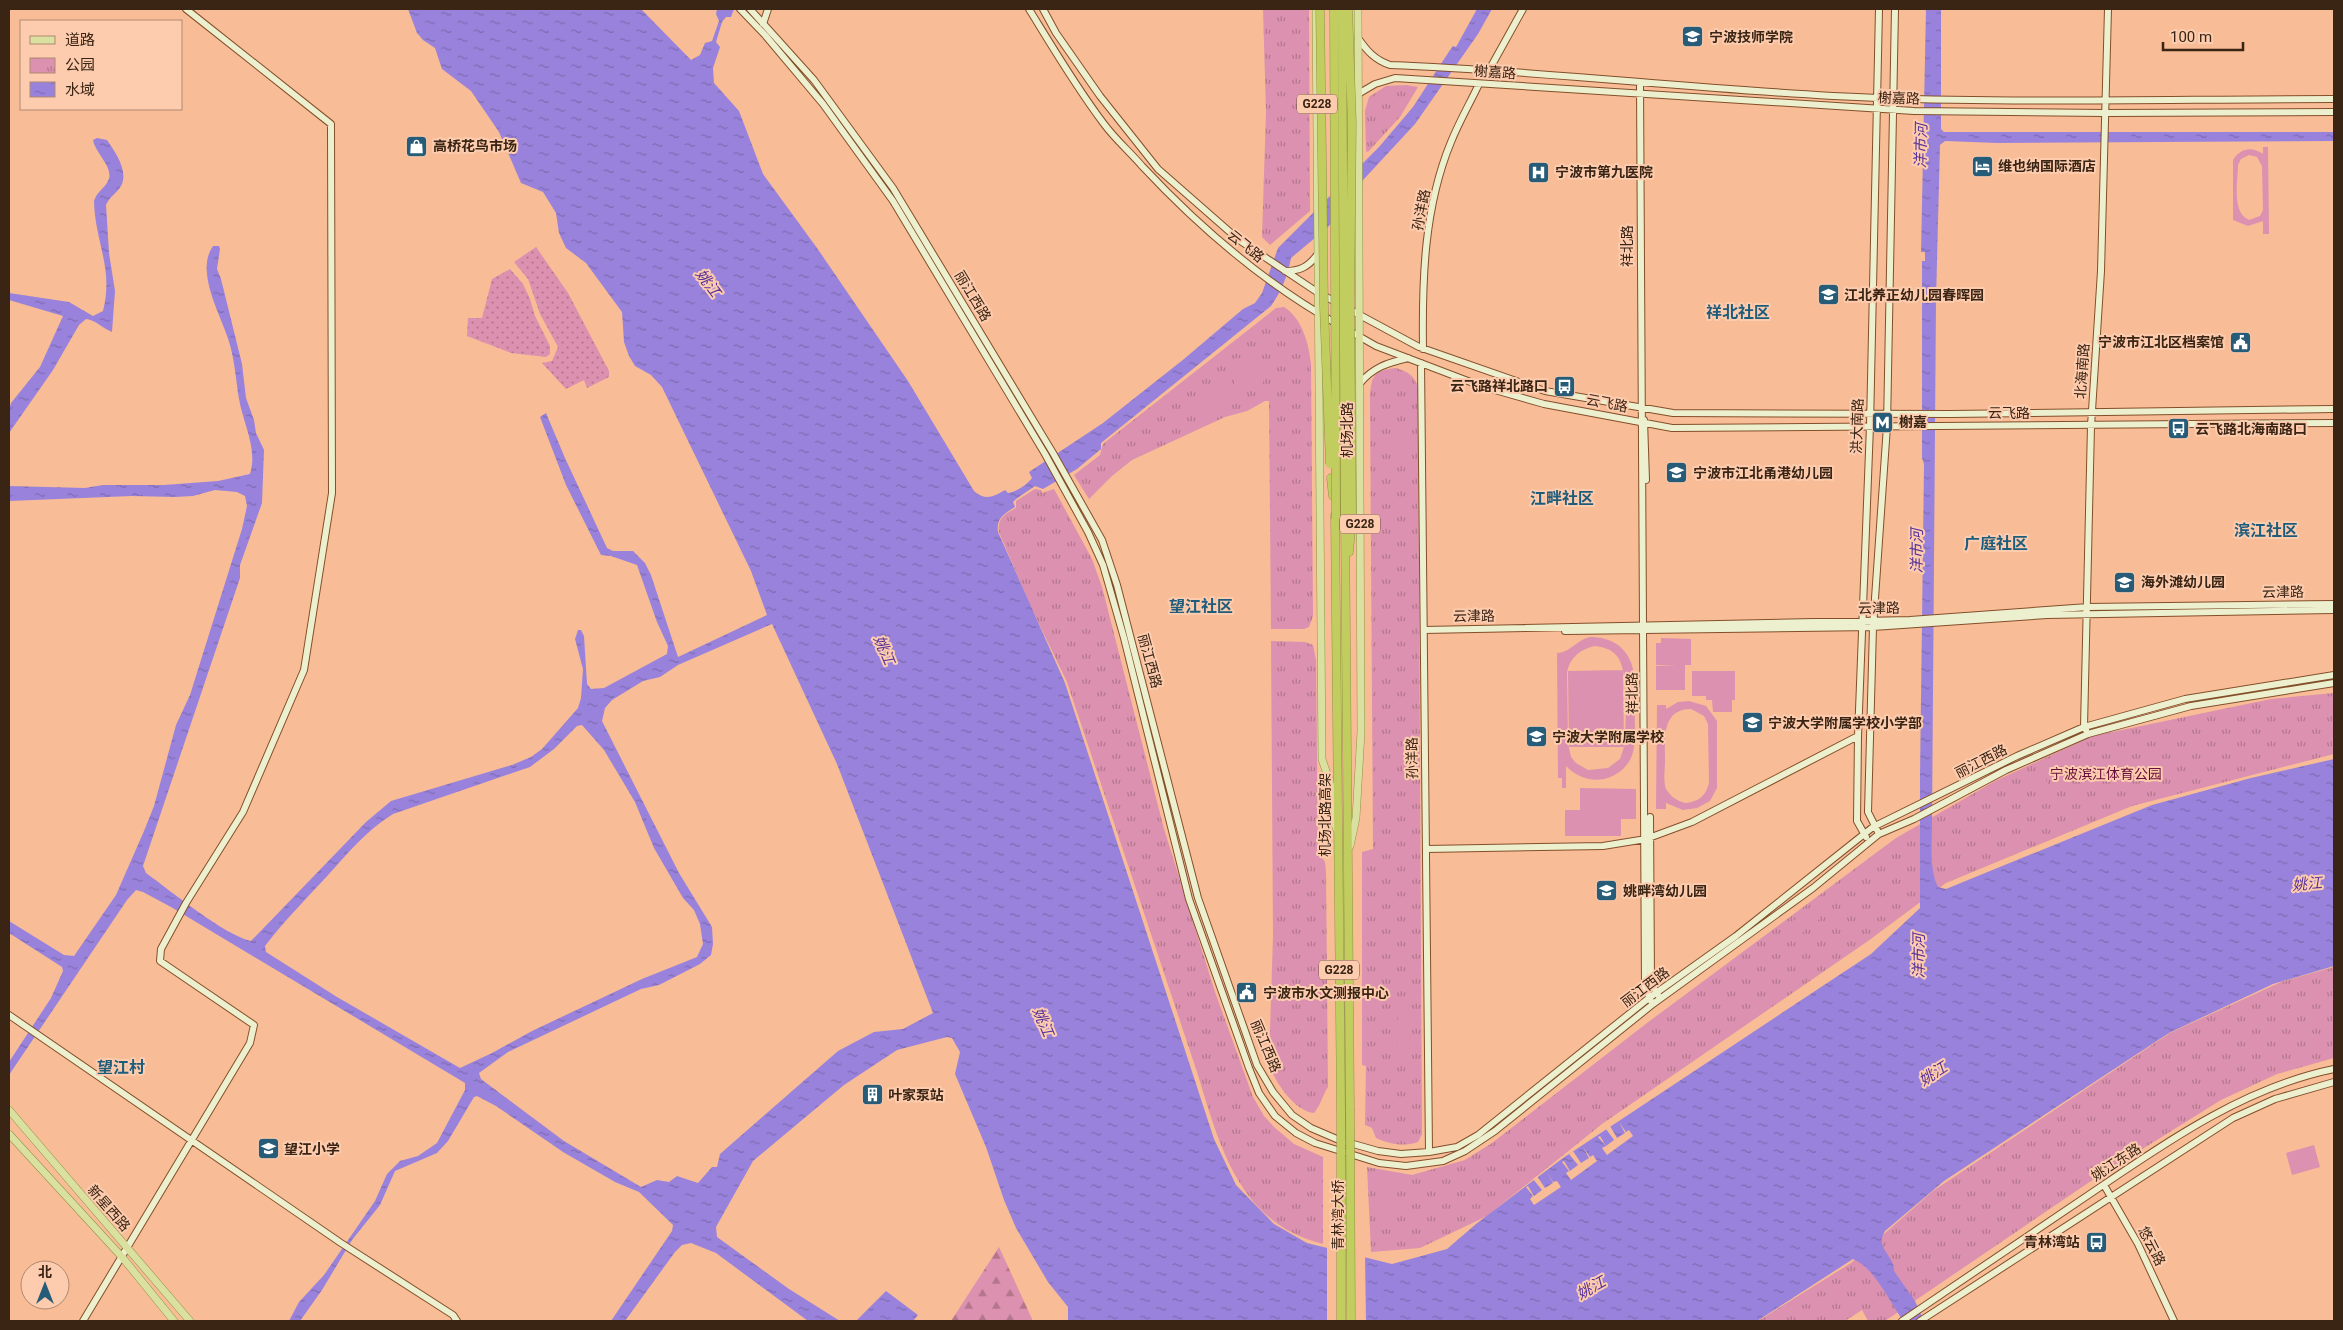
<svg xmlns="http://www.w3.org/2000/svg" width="2343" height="1330" font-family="Roboto,'Noto Sans SC',sans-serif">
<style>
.grass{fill:url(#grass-dots)}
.forest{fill:url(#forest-firs)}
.park{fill:url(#park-tufts)}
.pitch{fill:#db91af;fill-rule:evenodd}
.water{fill:url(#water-ripples);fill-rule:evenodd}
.pier{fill:#f8bc96}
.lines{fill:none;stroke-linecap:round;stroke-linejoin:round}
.secondary-casing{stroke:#834f2b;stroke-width:8}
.primary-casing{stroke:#929245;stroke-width:8}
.highway-casing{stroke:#929245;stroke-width:9}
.secondary{stroke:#edf0cf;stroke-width:6}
.primary{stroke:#dae1a0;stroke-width:7}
.highway{stroke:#c2cd60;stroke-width:8}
.highway-bridge-casing{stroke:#929245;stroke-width:9;stroke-linecap:butt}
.highway-bridge{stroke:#c2cd60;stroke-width:8}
.labels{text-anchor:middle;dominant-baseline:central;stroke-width:4;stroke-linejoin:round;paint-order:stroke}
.shield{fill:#fdccae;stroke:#745642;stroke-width:1}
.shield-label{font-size:12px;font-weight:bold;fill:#3a2414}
.poi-label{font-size:14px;font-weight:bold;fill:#3a2414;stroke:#fdccae;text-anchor:start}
.street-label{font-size:14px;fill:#3a2414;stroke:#fdccae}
.park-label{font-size:14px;fill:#680d3e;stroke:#fdccae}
.water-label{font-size:15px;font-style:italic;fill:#56319b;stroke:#fdccae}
.quarter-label{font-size:16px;font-weight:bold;fill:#1d5c7b;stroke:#fdccae}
</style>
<defs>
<pattern id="grass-dots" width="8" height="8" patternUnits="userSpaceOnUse" patternTransform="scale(1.25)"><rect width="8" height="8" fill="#db91af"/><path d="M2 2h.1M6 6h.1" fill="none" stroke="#b3768d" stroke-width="1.8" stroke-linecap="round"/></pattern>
<pattern id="forest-firs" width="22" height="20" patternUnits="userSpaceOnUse" patternTransform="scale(1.25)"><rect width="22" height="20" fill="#db91af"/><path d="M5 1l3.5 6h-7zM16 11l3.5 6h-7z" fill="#b3768d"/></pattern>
<pattern id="park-tufts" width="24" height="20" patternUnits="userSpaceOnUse" patternTransform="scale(1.25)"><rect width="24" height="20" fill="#db91af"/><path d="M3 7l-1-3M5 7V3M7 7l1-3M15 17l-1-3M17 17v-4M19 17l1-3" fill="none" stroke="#b3768d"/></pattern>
<pattern id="water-ripples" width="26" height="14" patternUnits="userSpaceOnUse" patternTransform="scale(1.25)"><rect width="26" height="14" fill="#9982dc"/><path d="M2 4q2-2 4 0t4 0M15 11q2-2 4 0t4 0" fill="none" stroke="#7e6ab1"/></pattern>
</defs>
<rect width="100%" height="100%" fill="#f8bc96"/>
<path class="grass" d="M536 247 568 293 609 371V377L587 388 584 380 566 389 542 363 552 361 558 347 540 314 528 279 514 262Z
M510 269 523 284 530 299 535 316 550 346V354L546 357 511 353 467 336 468 318H482L492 279Z"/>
<path class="forest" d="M999 1247 1033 1321H951Z"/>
<path class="park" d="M1263 9H1309L1310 211 1270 245 1262 237 1266 112Z
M1406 85 1418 87 1400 117 1368 152 1366 151 1365 111 1369 97 1386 86Z
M1284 307C1302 318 1309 344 1311 364L1313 616 1309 627 1304 629H1271L1269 401H1265L1247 411 1225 417 1132 460 1112 476 1089 499 1074 475 1100 455 1103 444 1108 440 1276 308Z
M1396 368C1408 372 1414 375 1418 387L1422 1134 1418 1142C1402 1147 1390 1144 1376 1138L1372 1128 1365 1125 1366 1066 1362 1065V852L1373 849 1370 399C1371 377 1372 371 1396 368Z
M1035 489 1041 490 1042 493 1054 489 1092 559 1102 587 1164 829 1215 992 1253 1097 1264 1116 1274 1127 1294 1144 1323 1157V1244C1239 1223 1220 1147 1198 1075L1067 682 1030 605 999 532C997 518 1005 514 1016 508V501Z
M1271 641 1305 642 1313 645 1316 660 1318 852 1325 862 1326 872 1328 1087C1322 1096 1321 1105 1314 1113 1294 1111 1274 1081 1269 1063L1273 936Z
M2334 693V754L2132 806 1946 883 1868 941 1602 1124 1487 1216 1420 1248 1371 1252 1367 1167 1412 1175 1465 1160 1492 1143 1647 1023 1896 838 1995 781 2093 736 2271 699Z
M2334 967V1058L2277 1074 2221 1100 2091 1181 1885 1321H1868L1862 1310 1845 1321H1758L1851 1263 1933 1191 2170 1033 2281 982Z"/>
<path class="pitch" d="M2263 147H2268L2269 234H2263V221L2248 226 2233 220V160C2240 148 2252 146 2263 154ZM2249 155 2257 157 2262 166 2263 210 2260 216 2249 220C2231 213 2238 180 2238 165L2241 159Z
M1234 358 1264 359 1263 388 1234 387Z
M1202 386H1231V415H1202Z
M1392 430H1411L1410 464H1392Z
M1590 637C1611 637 1628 647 1633 669 1633 687 1638 741 1632 755 1628 767 1617 776 1604 779 1589 782 1576 776 1566 766V788H1562V778H1558L1557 653C1569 653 1577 640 1590 637ZM1595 646C1603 647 1611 649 1616 655 1630 669 1625 723 1625 744L1620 759 1608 768 1588 770 1576 763 1571 757 1568 744 1567 672C1570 657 1581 649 1595 646Z
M1661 638 1691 639V665H1685V690H1656V666L1677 665H1656V643H1661Z
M1623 670 1624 747H1569L1568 671Z
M1692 671H1735V700H1732V712H1713L1712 700H1706V696H1692Z
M1689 701 1706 706 1717 721V788L1710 801 1697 808 1683 810 1666 803V809H1656L1657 705H1666V709L1678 702ZM1691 709 1704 716 1708 724 1709 783C1706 796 1698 802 1685 803 1677 801 1670 796 1666 789 1663 781 1665 769 1665 761 1665 740 1661 709 1691 709Z
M2044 775 2055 799 2042 805 2031 780Z
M1580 788 1636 789V819H1621V836H1565V810H1580Z
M1812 906 1821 918 1798 936 1789 924Z
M1398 1005 1410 1006 1409 1053H1397Z
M2314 1145 2320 1167 2292 1175 2286 1153Z
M1391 1175V1229H1377L1376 1176Z"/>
<path class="water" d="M408 9H641L691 60 700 55 705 43 712 41 719 21 716 14 717 9H734L731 17H726L722 22 716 42 720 47 713 68 714 83 739 111 763 174 817 248 908 381 974 491C985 501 993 497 1005 490L1008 493C1016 492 1027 485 1032 478L1029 472 1103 423 1184 359 1243 309 1255 303 1262 293 1278 248 1379 147 1413 107 1450 50 1453 46 1456 47 1477 9H1492L1478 34 1415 124 1364 179 1328 227 1291 258C1288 275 1281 292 1271 306L1101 443V449L1077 469 1043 489 1035 486 1016 499 1013 502 1015 507C1004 514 996 518 998 532L1065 683 1214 1139 1236 1185 1274 1224 1307 1243 1392 1264 1447 1249 1476 1224 1563 1158 1871 954 1920 908V776L1924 464 1922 458V261H1925V252H1921L1926 9H1941V129L1944 132H2334V141L1997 143 1945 141 1940 145 1936 300 1932 824C1932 844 1929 869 1938 887L1946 889 2152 805 2251 778 2334 759V966L2273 984 2169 1033 1944 1181 1885 1231C1874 1249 1895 1255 1894 1271L1915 1301 1924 1321H1903C1890 1302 1874 1267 1853 1259L1757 1321H1068V1307L1048 1282 1016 1228 1004 1200 986 1147 955 1074 960 1052 952 1038 947 1037 897 1050 844 1085 753 1161 716 1227 717 1237 789 1289 840 1321H808L716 1253 691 1243 682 1245 675 1252 625 1321H611L672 1231 673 1225 639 1192 615 1182 563 1152 496 1106 477 1096 474 1097 448 1141 437 1153 395 1171 380 1205 352 1240 322 1290 300 1321H289L299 1302 324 1275 375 1201 387 1174 400 1161 418 1156 437 1143 465 1090V1083L171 907 143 892 136 890 127 900 9 1075V1062L51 998 63 971 62 967 9 933V921L64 955 74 956 116 895 144 831 154 806 176 725 190 695 242 529 247 506 245 496 237 492 215 490 193 496 175 497 132 496 9 501V486L85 488 103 485H164L218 481 250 474C258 449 243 423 239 399 236 381 235 363 230 345 223 318 194 273 213 246H219L220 249 217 269 221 279 242 364 246 398 254 420 256 433 264 450 262 503 240 565V578L143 866 146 873C171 891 224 935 251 941L366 822 391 801 512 765 531 757 542 749 578 708 581 698 583 669 575 639 578 630H581L584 636 587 684 591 689 604 688 667 654 668 646 657 622 637 565 611 556 601 555 566 485 540 417 546 413 565 458 607 548 613 551H633L645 563 651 575 678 657 767 615 751 571 662 387 651 375 635 366 629 356 624 342 622 312 586 263 566 248 559 233 556 213 543 192 521 183 499 132 471 91 442 69 435 48 423 40 417 33ZM772 624 837 764 933 1013 903 1029 874 1032 838 1051 720 1154 717 1167H712L698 1183 677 1176 669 1182 657 1180 641 1187 564 1141 481 1079 479 1073 508 1052 641 989 659 985 700 964 711 955 713 944 712 927 679 873 602 721 605 708 612 700 643 681 660 677 678 665ZM582 725 604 750 635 802 654 848 683 898 694 910 700 924 703 944 697 957 642 979 532 1031 492 1053 460 1068 337 997 266 952 265 946C284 921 307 898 329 874 349 852 367 830 393 814L530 767 554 749 577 726Z
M97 138 107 140C115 152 129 171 121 186 117 193 109 197 106 205L109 253 115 291 112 332C102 328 96 320 86 319L79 325 53 370 9 433V410L11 403 40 367 63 316 9 300V293L69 302 93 316 103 311C114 269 95 242 94 201 98 190 104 189 108 181 115 168 95 153 93 140Z
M886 1291 918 1315 913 1321H856Z"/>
<path class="pier" d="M1619 1122 1626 1132 1629 1130 1633 1136 1607 1155 1602 1148 1606 1146 1598 1137 1600 1136 1606 1146 1614 1140 1606 1129 1610 1126 1617 1138 1625 1133Z
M1583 1147 1590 1157 1593 1155 1597 1161 1571 1180 1566 1173 1569 1171 1562 1162 1564 1161 1570 1171 1578 1165 1569 1154 1573 1151 1581 1163 1589 1158Z
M1547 1172 1553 1182 1557 1181 1561 1187 1534 1205 1530 1199 1533 1196 1526 1187 1528 1186 1534 1196 1542 1190 1533 1179 1537 1176 1545 1188 1553 1183Z
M1327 1245 1365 1255 1366 1321H1327Z"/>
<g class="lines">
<defs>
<path id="secondary" d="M740 9 765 35 823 104 893 201 1045 454 1088 532 1103 565 1124 638 1189 899 1249 1068 1259 1093 1275 1116 1296 1133 1315 1143 1379 1163 1406 1166 1443 1161 1465 1151 1495 1131 1653 1004 1813 888 1879 834 1914 819 2006 770 2088 734 2191 706 2334 683
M750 9 814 80 893 188 1053 453 1102 540 1117 585 1198 898 1257 1065 1273 1092 1292 1115 1311 1128 1339 1140 1378 1151 1401 1154 1429 1152 1457 1147 1478 1135 1649 998 1736 936 1873 827 2017 756 2084 727 2185 699 2334 675
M1029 9C1053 48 1076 87 1104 124 1115 139 1130 152 1142 166 1199 227 1264 283 1337 324
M1043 9 1056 33 1100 96 1158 169 1239 240 1317 292 1419 347 1545 391 1673 413 1950 414 2334 409
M763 24 768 9
M1358 38C1367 51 1375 60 1390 65 1553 71 1715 92 1878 98 2030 103 2182 99 2334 99
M1488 72 1523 9
M1640 83 1645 987 1651 1001
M1358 94 1375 84 1395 78 1914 111 2105 113 2334 112
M1285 271C1300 271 1308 267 1317 255
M1348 330 1376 346 1481 386 1544 404 1672 428 2334 423
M1423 349C1422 280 1424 207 1451 142 1459 122 1470 103 1479 84
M1421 363 1429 1152
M1360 383C1374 367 1387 363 1408 358
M1644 420 1646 480
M1424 630 1910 620 2088 607 2334 604
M1565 631 1873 627 2047 615 2334 610
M2086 730 2084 727 2091 426 2101 271 2108 9
M1650 817 1651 983 1658 995
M1879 834 1868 812 1873 627 1887 426 1895 9
M1866 837 1857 821 1858 736 1870 426 1879 9
M1426 849 1603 846 1646 839 1692 822 1858 736
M9 1015 341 1243 453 1315 457 1321
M2104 1185 2138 1244 2174 1321
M83 1321 250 1043 254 1025 160 961 161 949 186 903 243 812 304 670 332 493 331 124 186 9
M1902 1321C1962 1280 2023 1239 2084 1198 2161 1146 2241 1088 2334 1069
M1920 1321 2233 1118 2275 1099 2334 1082"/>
<path id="primary" d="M1316 9 1322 759 1331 786 1332 816 1337 830
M1350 846 1356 818 1361 732 1358 9
M9 1110 190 1321
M9 1134 122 1257 174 1321"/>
<path id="highway" d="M1331 478 1333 496
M1335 515 1341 1111
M1345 518 1350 1109
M1349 552 1352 517"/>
</defs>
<use href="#secondary" class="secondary-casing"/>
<use href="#primary" class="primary-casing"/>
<use href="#highway" class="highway-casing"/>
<use href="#secondary" class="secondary"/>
<use href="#primary" class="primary"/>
<use href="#highway" class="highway"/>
<defs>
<path id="highway-bridge" d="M1320 9 1324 307 1330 464
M1334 9 1336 519
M1342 9 1345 518
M1348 9 1352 123 1350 304 1352 517
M1350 1109 1351 1321
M1341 1111V1321"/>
</defs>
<use href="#highway-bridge" class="highway-bridge-casing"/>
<use href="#highway-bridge" class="highway-bridge"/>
</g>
<defs>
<symbol id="university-square" viewBox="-11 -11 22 22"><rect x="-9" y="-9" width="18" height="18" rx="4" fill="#275c78" stroke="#fdccae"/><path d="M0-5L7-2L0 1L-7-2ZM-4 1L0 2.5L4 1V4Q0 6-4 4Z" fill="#fff"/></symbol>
<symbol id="shop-square" viewBox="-11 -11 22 22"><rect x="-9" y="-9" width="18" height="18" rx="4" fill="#275c78" stroke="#fdccae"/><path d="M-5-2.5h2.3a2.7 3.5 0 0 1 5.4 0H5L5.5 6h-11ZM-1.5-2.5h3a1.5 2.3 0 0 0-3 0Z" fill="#fff"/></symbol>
<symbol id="hotel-square" viewBox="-11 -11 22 22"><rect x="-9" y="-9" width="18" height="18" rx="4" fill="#275c78" stroke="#fdccae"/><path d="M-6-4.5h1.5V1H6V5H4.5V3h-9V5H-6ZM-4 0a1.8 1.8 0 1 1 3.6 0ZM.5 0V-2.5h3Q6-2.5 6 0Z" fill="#fff"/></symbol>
<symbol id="hospital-square" viewBox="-11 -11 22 22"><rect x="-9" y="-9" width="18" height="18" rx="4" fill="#275c78" stroke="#fdccae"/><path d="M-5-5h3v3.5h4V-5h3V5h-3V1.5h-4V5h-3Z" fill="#fff"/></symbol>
<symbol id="school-square" viewBox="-11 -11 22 22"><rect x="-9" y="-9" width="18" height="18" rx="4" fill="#275c78" stroke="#fdccae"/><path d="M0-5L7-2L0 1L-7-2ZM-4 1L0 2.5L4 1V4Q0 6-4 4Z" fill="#fff"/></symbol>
<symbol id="civic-square" viewBox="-11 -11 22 22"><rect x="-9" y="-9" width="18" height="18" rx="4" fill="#275c78" stroke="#fdccae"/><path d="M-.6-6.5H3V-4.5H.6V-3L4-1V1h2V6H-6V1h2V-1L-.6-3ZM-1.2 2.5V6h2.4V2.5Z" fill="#fff"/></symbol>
<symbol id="bus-square" viewBox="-11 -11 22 22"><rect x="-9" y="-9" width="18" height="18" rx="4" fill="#275c78" stroke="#fdccae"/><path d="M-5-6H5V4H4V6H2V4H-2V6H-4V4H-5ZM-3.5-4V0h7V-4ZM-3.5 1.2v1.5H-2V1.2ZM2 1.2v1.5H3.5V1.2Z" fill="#fff"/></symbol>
<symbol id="metro-square" viewBox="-11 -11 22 22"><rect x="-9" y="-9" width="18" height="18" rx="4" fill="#275c78" stroke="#fdccae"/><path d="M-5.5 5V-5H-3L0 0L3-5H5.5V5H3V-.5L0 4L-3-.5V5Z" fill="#fff"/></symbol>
<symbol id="building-square" viewBox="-11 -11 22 22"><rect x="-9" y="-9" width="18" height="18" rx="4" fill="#275c78" stroke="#fdccae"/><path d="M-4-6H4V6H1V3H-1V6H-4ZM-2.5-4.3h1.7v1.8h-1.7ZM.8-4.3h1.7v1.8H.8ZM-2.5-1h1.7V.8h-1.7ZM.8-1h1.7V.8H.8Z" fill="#fff"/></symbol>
</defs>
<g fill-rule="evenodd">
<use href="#university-square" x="1680" y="24" width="25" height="25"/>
<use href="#shop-square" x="404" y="134" width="25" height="25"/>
<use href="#hotel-square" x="1970" y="154" width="25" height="25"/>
<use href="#hospital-square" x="1526" y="160" width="25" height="25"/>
<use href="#school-square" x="1816" y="282" width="25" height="25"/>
<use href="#civic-square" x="2228" y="330" width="25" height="25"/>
<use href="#bus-square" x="1552" y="374" width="25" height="25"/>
<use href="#metro-square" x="1870" y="410" width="25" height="25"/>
<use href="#bus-square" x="2166" y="416" width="25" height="25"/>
<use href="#school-square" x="1664" y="460" width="25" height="25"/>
<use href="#school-square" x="2112" y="570" width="25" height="25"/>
<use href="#school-square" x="1740" y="710" width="25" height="25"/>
<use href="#school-square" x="1524" y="724" width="25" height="25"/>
<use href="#school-square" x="1594" y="878" width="25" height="25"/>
<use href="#civic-square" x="1234" y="980" width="25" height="25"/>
<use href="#building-square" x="860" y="1082" width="25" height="25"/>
<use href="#school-square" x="256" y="1136" width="25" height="25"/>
<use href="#bus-square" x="2084" y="1230" width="25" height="25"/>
</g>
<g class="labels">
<g class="shield">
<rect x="1297" y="94.5" width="40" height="19" rx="4"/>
<rect x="1340" y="514.5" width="40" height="19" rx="4"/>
<rect x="1319" y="960.5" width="40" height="19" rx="4"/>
</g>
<g class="shield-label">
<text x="1317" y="104">G228</text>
<text x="1360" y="524">G228</text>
<text x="1339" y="970">G228</text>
</g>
<g class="poi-label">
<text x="1709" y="37">宁波技师学院</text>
<text x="433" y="146">高桥花鸟市场</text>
<text x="1998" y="166">维也纳国际酒店</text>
<text x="1555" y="172">宁波市第九医院</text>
<text x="1844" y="295">江北养正幼儿园春晖园</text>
<text x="2224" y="342" text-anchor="end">宁波市江北区档案馆</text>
<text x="1548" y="386" text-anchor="end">云飞路祥北路口</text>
<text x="1899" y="422">榭嘉</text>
<text x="2195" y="429">云飞路北海南路口</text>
<text x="1693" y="473">宁波市江北甬港幼儿园</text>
<text x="2141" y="582">海外滩幼儿园</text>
<text x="1768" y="723">宁波大学附属学校小学部</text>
<text x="1552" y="737">宁波大学附属学校</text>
<text x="1623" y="891">姚畔湾幼儿园</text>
<text x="1263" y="993">宁波市水文测报中心</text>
<text x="888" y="1095">叶家泵站</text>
<text x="284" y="1149">望江小学</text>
<text x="2080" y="1242" text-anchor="end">青林湾站</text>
</g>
<g class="street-label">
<text transform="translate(1495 72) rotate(4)">榭嘉路</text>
<text transform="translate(1899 98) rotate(2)">榭嘉路</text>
<text transform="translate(1421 210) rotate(-79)">孙洋路</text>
<text transform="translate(1246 246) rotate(39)">云飞路</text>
<text transform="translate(1627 246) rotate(-90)">祥北路</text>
<text transform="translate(973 296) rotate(59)">丽江西路</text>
<text transform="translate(2082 371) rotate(-86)">北海南路</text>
<text transform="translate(1607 403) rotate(11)">云飞路</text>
<text x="2009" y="413">云飞路</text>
<text transform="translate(1857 426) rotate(-88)">洪大南路</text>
<text transform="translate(1347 430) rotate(-90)">机场北路</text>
<text transform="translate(2283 592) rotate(-1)">云津路</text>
<text transform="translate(1879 608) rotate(-1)">云津路</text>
<text transform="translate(1474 616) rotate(-1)">云津路</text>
<text transform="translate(1150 661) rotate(75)">丽江西路</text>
<text transform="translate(1632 693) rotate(-91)">祥北路</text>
<text transform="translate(1412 758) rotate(-91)">孙洋路</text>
<text transform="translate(1981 761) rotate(-27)">丽江西路</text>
<text transform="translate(1325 815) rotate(-90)">机场北路高架</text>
<text transform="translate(1645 987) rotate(-37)">丽江西路</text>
<text transform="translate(1266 1046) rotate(67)">丽江西路</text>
<text transform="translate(2116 1162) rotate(-33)">姚江东路</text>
<text transform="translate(109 1208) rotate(49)">新星西路</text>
<text transform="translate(1338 1215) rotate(-90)">青林湾大桥</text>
<text transform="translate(2152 1246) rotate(63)">悠云路</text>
</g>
<g class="park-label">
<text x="2106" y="774">宁波滨江体育公园</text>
</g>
<g class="water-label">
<text transform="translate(1921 146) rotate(-89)">洋市河</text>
<text transform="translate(708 283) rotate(53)">姚江</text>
<text transform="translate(1917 551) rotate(-90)">洋市河</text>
<text transform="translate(884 650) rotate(67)">姚江</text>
<text transform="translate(2307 884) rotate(-5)">姚江</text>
<text transform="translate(1919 956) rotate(-90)">洋市河</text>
<text transform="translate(1043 1022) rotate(67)">姚江</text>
<text transform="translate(1933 1074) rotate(-33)">姚江</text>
<text transform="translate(1591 1288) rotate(-29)">姚江</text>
</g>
<g class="quarter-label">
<text x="1738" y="312">祥北社区</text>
<text x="1562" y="498">江畔社区</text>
<text x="2266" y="530">滨江社区</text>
<text x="1996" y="543">广庭社区</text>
<text x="1201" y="606">望江社区</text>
<text x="121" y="1067">望江村</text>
</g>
</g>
<rect width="2343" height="1330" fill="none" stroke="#3a2414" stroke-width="20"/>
<rect x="20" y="20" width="162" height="90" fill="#fdccae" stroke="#af8970"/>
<rect x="30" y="36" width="25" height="8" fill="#dae1a0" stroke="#af8970"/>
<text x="65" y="45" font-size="15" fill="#3a2414">道路</text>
<rect x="30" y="58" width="25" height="15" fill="url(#park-tufts)" stroke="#af8970"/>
<text x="65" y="70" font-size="15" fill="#3a2414">公园</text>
<rect x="30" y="82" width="25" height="15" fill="url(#water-ripples)" stroke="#af8970"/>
<text x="65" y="95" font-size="15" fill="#3a2414">水域</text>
<g transform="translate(45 1285)"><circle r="24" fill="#fdccae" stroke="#af8970"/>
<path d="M0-4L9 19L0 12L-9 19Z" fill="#275c78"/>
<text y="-8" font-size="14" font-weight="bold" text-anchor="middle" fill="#3a2414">北</text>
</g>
<path d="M2163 42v8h80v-8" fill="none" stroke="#3a2414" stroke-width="2.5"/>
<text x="2170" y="42" font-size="15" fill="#3a2414" stroke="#fdccae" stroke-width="4" paint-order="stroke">100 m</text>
</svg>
